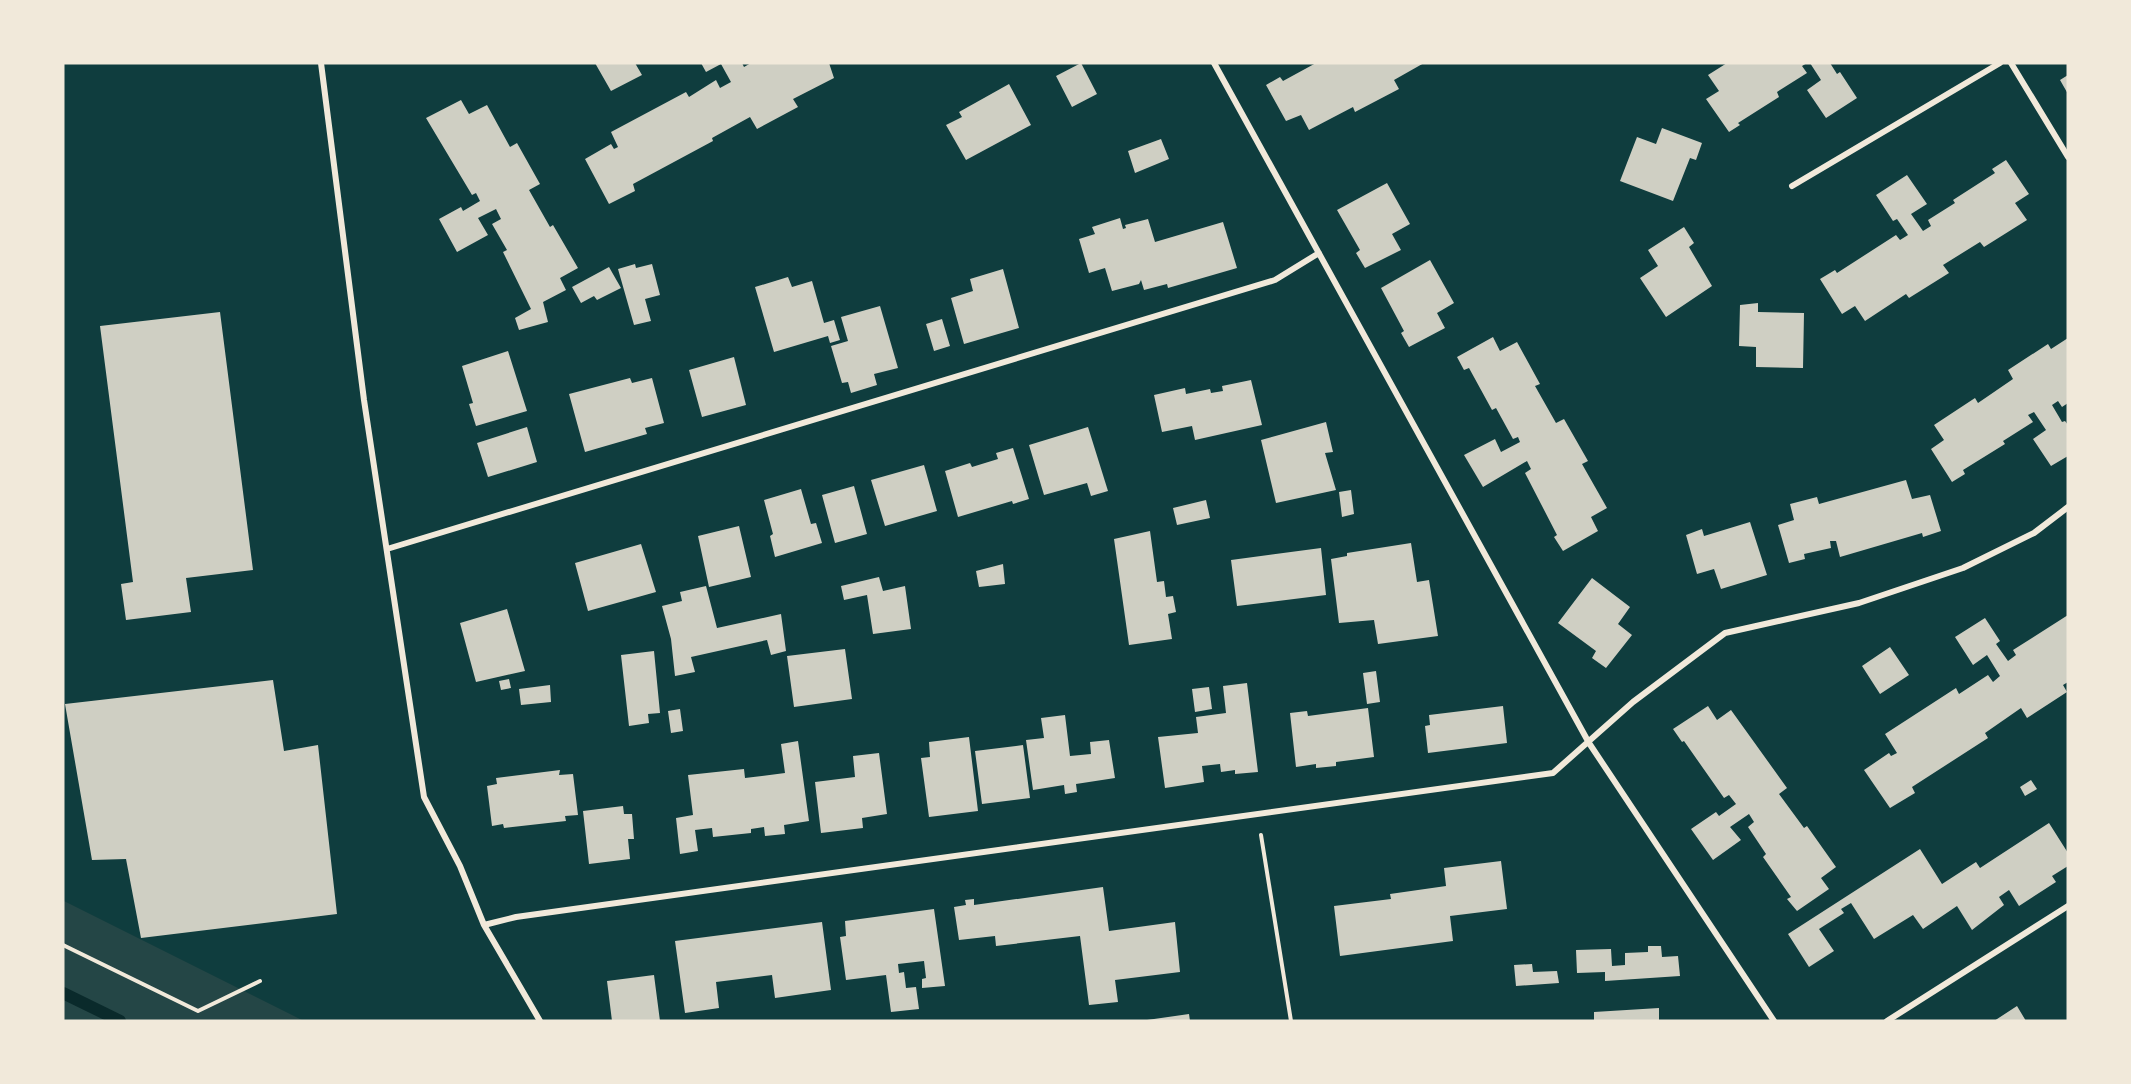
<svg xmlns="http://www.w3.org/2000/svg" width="2131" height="1084" font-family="Karla,sans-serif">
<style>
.green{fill:#244646}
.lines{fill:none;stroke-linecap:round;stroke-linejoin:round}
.stream{stroke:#0a2a2b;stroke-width:12}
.building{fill:#cfcfc3}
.path{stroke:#f1e9da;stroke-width:4}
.minor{stroke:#f1e9da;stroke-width:6}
</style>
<rect width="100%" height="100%" fill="#0f3d3e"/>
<path class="green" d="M63 894 64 901 304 1021H63Z"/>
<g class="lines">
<path class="stream" d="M63 993 120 1021"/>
</g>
<path class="building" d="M595 63H635L642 75 611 91Z
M701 63H742L744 67 751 63H829L834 78 793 99 798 107 757 129 750 117 712 138 713 141 633 184 635 191 609 204 585 159 611 144 614 149 618 147 611 132 686 92 689 97 716 80 720 88 731 82 721 64 706 72Z
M1081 63 1097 94 1072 107 1056 76Z
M1316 63H1424L1394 80 1399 89 1355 112 1353 107 1309 130 1301 115 1286 121 1266 85 1280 77 1283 81Z
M1727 63H1807L1802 66 1807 73 1777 92 1779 97 1738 123 1740 125 1729 132 1706 99 1719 91 1708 75Z
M1810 63H1830L1837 74 1840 72 1857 98 1826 118 1807 90 1821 80Z
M2068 75V94L2060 80Z
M1009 84 1031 125 966 160 946 125 962 117 959 112Z
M461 100 469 114 487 105 510 147 517 143 540 184 529 190 550 227 553 225 578 268 560 278 566 290 543 302 548 322 519 330 515 318 531 309 503 252 507 250 492 224 501 219 496 209 478 218 488 235 457 252 439 219 461 207 463 211 480 201 476 193 472 195 426 118Z
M1662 128 1702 143 1696 160 1690 158 1673 201 1620 181 1637 137 1656 144Z
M1161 139 1169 159 1135 173 1128 151Z
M2006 160 2029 194 2015 203 2027 220 1984 247 1980 242 1943 265 1949 273 1909 298 1906 294 1865 321 1855 306 1842 314 1820 279 1835 270 1837 273 1896 235 1900 240 1908 235 1897 219 1893 221 1876 195 1907 175 1927 204 1911 214 1923 231 1931 226 1928 220 1955 203 1953 200 1995 173 1992 169Z
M1387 183 1410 224 1392 234 1401 250 1365 268 1356 253 1360 250 1337 210Z
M1120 218 1123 229 1126 228 1125 225 1148 219 1155 242 1223 222 1237 268 1168 288 1167 284 1144 290 1141 280 1139 284 1112 291 1105 268 1089 273 1079 239 1095 234 1092 227Z
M1684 227 1694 243 1689 247 1712 286 1666 317 1640 278 1658 266 1648 250Z
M1430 260 1454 303 1437 313 1445 328 1409 347 1401 333 1404 331 1381 288Z
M635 264 636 268 652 264 660 295 645 299 651 321 634 325 618 269Z
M609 267 621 288 597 300 594 296 581 303 572 287Z
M1003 269 1019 328 964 344 951 298 973 291 970 279Z
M788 277 792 287 812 281 824 323 834 320 840 340 830 343 828 336 774 352 755 287Z
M1758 303V312L1804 313 1803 368 1756 367V347L1739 346 1740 305Z
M880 306 898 368 874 374 877 385 851 393 848 382 842 383 831 346 848 341 841 317Z
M220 312 253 570 186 578 191 612 126 620 121 584 133 582 100 326Z
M942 319 950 346 934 351 926 324Z
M1493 337 1500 351 1517 342 1540 384 1535 386 1556 423 1564 419 1588 461 1582 464 1607 508 1591 517 1598 531 1563 551 1554 537 1557 535 1525 473 1531 469 1527 461 1483 487 1464 455 1495 439 1501 452 1520 442 1518 437 1513 439 1496 408 1492 410 1469 368 1464 370 1457 357Z
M2068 338V403L2062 407 2058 401 2052 405 2062 422 2065 421 2068 425V456L2051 466 2033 439 2046 430 2034 412 2028 415 2033 422 2003 441 2005 444 1963 470 1965 474 1952 482 1931 449 1944 440 1934 425 1975 398 1978 403 2013 379 2008 370 2048 344 2051 349Z
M508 351 527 411 476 426 469 404 473 403 462 366Z
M734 357 746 405 702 417 689 370Z
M630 378 632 383 652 378 664 423 645 428 647 434 585 452 569 394Z
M1251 380 1262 425 1195 440 1192 426 1162 432 1154 395 1185 388 1186 394 1210 389 1211 393 1223 391 1222 386Z
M1326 422 1333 452 1325 453 1336 490 1276 503 1261 440Z
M527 427 537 462 488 477 477 443Z
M1088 427 1108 491 1091 496 1087 483 1044 495 1029 445Z
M1013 448 1029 499 1013 504 1012 501 958 517 945 471 970 463 972 467 998 459 996 453Z
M924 465 937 511 885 526 871 480Z
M1906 480 1912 499 1930 495 1941 531 1923 537 1922 533 1840 557 1836 541H1830L1831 548 1804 554 1805 559 1789 563 1778 525 1794 520 1790 504 1817 497 1819 504Z
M854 486 867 534 835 543 822 495Z
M801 489 811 524 816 523 822 543 775 557 770 536 773 534 764 500Z
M1351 490 1354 514 1342 517 1339 492Z
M1206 500 1210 518 1177 525 1173 508Z
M1750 522 1767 575 1721 589 1714 569 1697 574 1686 535 1702 529 1704 536Z
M739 526 751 577 709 587 698 536Z
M1150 531 1157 582 1164 581 1166 597 1173 596 1176 612 1168 614 1172 639 1129 645 1114 539Z
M1411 543 1417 582 1429 580 1438 636 1378 644 1374 620 1339 623 1331 559 1347 556V553Z
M641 544 656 592 588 611 575 563Z
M1321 548 1326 595 1237 606 1231 560Z
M1003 564 1005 584 979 587 976 571Z
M879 577 883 591 905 586 911 629 873 634 867 595 844 600 841 586Z
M1592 578 1630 607 1618 624 1632 635 1606 668 1592 658 1596 651 1558 623Z
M706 586 717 628 781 614 786 651 771 655 767 640 691 657 695 672 675 676 671 639 662 606 682 601 680 592Z
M507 609 525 671 476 682 460 623Z
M2068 615V682L2063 685 2067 692 2027 718 2021 708 1985 733 1988 738 1912 787 1915 793 1890 808 1864 770 1889 753 1891 756 1897 753 1885 734 1956 688 1959 694 1988 675 1993 682 2000 676 1987 655 1973 665 1955 637 1985 618 2000 641 1996 644 2008 661 2016 655 2013 650Z
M1890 647 1909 675 1880 694 1862 666Z
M845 649 852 699 794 707 787 656Z
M654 651 660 713 648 714 649 723 629 726 621 655Z
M1376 671 1380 702 1367 704 1363 673Z
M509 679 511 688 501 690 499 681Z
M273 680 284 751 318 745 337 914 141 938 126 859 92 860 65 704Z
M1247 683 1258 772 1235 774V770L1221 772 1220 764 1202 766 1204 782 1165 788 1158 737 1198 733 1196 717 1226 713 1223 686Z
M550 685 551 702 521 705 519 689Z
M1209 687 1212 709 1195 712 1192 689Z
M1503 706 1507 743 1428 753 1425 726 1430 725 1429 715Z
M1708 706 1717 720 1731 710 1787 788 1779 794 1804 828 1807 826 1836 867 1821 878 1829 889 1797 911 1787 899 1791 897 1763 857 1766 854 1748 827 1754 822 1749 814 1730 827 1741 840 1713 860 1691 829 1716 812 1719 816 1736 804 1729 795 1724 798 1684 741 1682 742 1673 729Z
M1368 708 1374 757 1336 762V766L1316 768V764L1296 767 1290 713 1307 711 1308 716Z
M680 709 683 731 671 733 668 711Z
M1065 715 1070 756 1091 754 1090 742 1109 740 1115 778 1076 784 1077 792 1065 794 1064 785 1033 790 1026 740 1044 738 1041 718Z
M969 737 978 811 929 817 921 758 930 757 929 742Z
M798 741 809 821 784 825 785 834 765 836 764 827 751 829V833L713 837 712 828 695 830 698 851 680 854 676 818 693 815 688 775 744 769 745 778 785 773 781 744Z
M1023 745 1030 798 982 804 975 751Z
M879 753 887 814 862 818 863 828 821 833 815 782 855 777 853 756Z
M560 770 559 775 573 774 578 815 565 816 566 821 504 828 503 824 492 826 487 786 497 784 496 778Z
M2031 780 2037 789 2025 796 2020 787Z
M623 806 624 814H632L634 839H628L630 859 589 864 583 811Z
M2049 823 2068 853V866L2052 876 2056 882 2019 906 2009 890 1999 897 2004 905 1972 930 1957 906 1923 929 1913 915 1874 939 1851 903 1841 909 1844 913 1819 929 1834 951 1809 967 1788 934 1920 849 1942 884 1976 862 1980 868Z
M1501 861 1507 909 1450 916 1453 941 1340 956 1334 906 1391 899 1390 894 1446 886 1444 868Z
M1103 887 1109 931 1175 922 1180 972 1115 980 1118 1002 1089 1005 1080 936 996 946 995 936 959 940 954 907 966 905 965 900 974 899V905Z
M934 909 945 986 922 988V979L926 978 924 961 898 964 899 973 904 972 906 988 916 987 919 1009 891 1012 886 975 846 980 840 937 846 936 845 921Z
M822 922 831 990 775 998 772 975 716 982 719 1008 685 1013 675 941Z
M1648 946H1661L1662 957 1678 956 1680 976 1605 981V972L1577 973 1576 950 1611 949 1612 966 1625 965V953L1648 952Z
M1532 964 1533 972 1557 971 1559 983 1516 986 1514 965Z
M654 975 660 1021H612L607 981Z
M2017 1006 2026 1021H1994Z
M1659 1008V1021H1594V1012Z
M1189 1014 1190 1021H1148L1147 1020Z"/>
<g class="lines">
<path class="path" d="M1261 835 1291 1021
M63 945 198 1011 260 981"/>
<path class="minor" d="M321 63 364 400 424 797 460 866 484 925 540 1021
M1214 63 1589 743 1774 1021
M2011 63 2068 157
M1792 186 2000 63
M387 549 1275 280 1319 253
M484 925 516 917 1553 773 1633 702 1725 633 1859 603 1963 568 2034 533 2068 507
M1887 1021 2068 906"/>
</g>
<rect width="2131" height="1084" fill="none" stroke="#f1e9da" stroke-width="129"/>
</svg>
